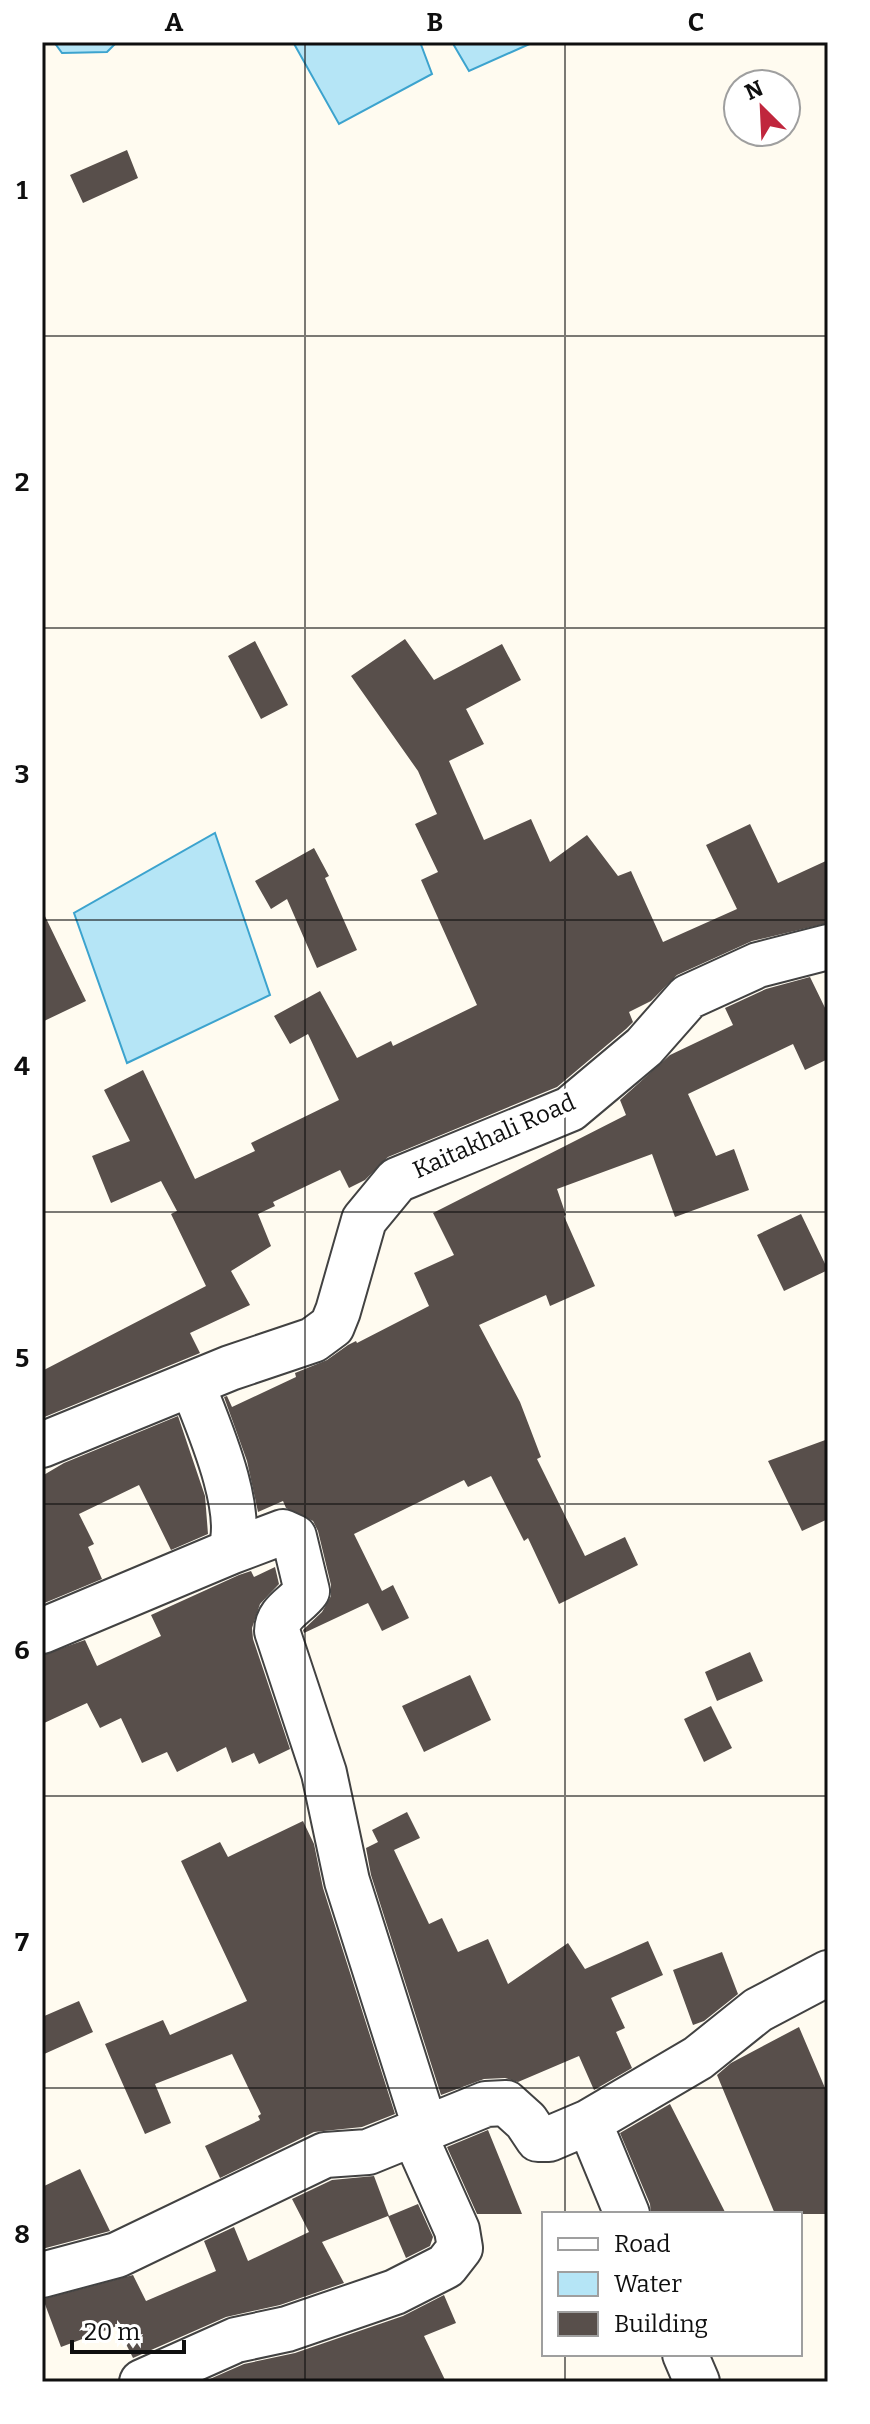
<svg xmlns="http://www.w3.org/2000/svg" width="870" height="2424" font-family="Bitter,serif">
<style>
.water{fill:#b5e5f6;stroke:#3ca3ce;stroke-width:2}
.building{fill:#584f4b}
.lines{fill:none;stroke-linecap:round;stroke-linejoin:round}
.minor-casing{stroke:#424242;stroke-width:48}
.minor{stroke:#fff;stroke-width:44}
.grid{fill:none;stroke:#0f0f0f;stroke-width:2;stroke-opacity:0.55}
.labels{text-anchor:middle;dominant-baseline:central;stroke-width:8;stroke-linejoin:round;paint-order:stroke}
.street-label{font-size:24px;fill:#0f0f0f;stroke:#fff}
.neatline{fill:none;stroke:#0f0f0f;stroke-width:3}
.grid-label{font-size:26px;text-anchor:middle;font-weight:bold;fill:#0f0f0f}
</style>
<rect width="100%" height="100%" fill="#fffbf0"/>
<path class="water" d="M54 42H117L107 52 62 53Z
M293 42H420L432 74 339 124Z
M452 42H534L469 71Z
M215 833 270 995 127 1063 74 913Z"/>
<path class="building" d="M127 150 138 178 83 203 70 175Z
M405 639 434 680 502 644 521 680 466 709 484 744 449 761 484 840 531 819 550 862 587 835 618 876 631 871 663 942 737 909 706 845 750 824 778 883 828 860V923L752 941 677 975 651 1001 629 1012 633 1022 626 1029 557 1087 388 1157 365 1180 349 1188 340 1170 273 1202 275 1206 258 1214 271 1246 231 1271 250 1305 190 1333 200 1353 42 1418V1371L206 1286 171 1214 177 1211 161 1181 111 1203 92 1156 130 1141 104 1090 143 1070 195 1179 255 1151 251 1143 339 1100 308 1034 290 1044 274 1016 320 991 357 1058 391 1041 393 1046 477 1005 421 880 438 872 415 824 437 814 418 771 351 676Z
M255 641 288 705 261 719 228 656Z
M314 848 329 876 325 878 357 950 317 968 287 899 271 909 255 881Z
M42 910 86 1001 42 1022Z
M810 977 828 1014V1059L805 1070 793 1044 688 1094 716 1156 734 1149 749 1190 675 1217 652 1154 557 1189 566 1215 564 1216 595 1286 550 1306 546 1295 479 1325 520 1402 541 1457 537 1459 585 1556 625 1537 638 1565 559 1604 528 1538 524 1541 491 1476 468 1487 464 1480 354 1534 382 1591 393 1585 409 1618 382 1631 368 1603 304 1633 303 1630 322 1612 331 1596V1585L318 1531 313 1521 286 1508 283 1501 258 1512 247 1461 224 1397 227 1396 232 1407 296 1377 295 1373 327 1360 348 1345 356 1341 357 1343 429 1306 414 1273 454 1255 433 1213 626 1115 620 1100 670 1055 733 1025 725 1008 766 989Z
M801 1214 828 1270 784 1291 757 1235Z
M178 1416 205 1496 208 1534 171 1550 139 1485 79 1514 94 1544 88 1547 102 1579 42 1604V1476L64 1463Z
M828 1439V1519L802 1531 768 1461Z
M275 1567 279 1584 260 1604 252 1628 253 1639 290 1749 259 1764 254 1753 232 1763 226 1747 177 1772 167 1752 142 1763 121 1718 100 1728 87 1703 42 1724V1655L85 1640 97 1666 161 1636 151 1615 239 1575 251 1571 254 1577Z
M750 1652 763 1681 717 1701 705 1672Z
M470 1675 491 1720 424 1752 402 1706Z
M711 1706 732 1748 704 1762 684 1719Z
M407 1812 420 1838 394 1850 429 1924 442 1918 458 1952 488 1939 508 1984 568 1943 585 1969 648 1941 663 1975 611 1998 625 2028 616 2032 632 2068 594 2090 579 2056 518 2082 505 2078 484 2079 441 2095 371 1875 366 1848 378 1842 372 1830Z
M303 1821 314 1844 323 1888 395 2114 362 2127 314 2132 220 2178 205 2146 260 2120 258 2116 261 2114 232 2054 155 2084 171 2123 145 2134 105 2044 163 2020 170 2035 247 2001 181 1861 220 1842 228 1857Z
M722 1952 738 1994 704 2021 693 2025 673 1970Z
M79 2001 93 2032 42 2055V2017Z
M799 2027 828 2095V2214H775L717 2075 731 2063Z
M670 2104 726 2214H651L650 2204 620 2133Z
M488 2130 522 2214H477L447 2147Z
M80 2169 110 2231 42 2249V2187Z
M374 2176 389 2216 418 2204 433 2237 430 2246 406 2258 388 2216 322 2242 344 2283 280 2305 226 2317 133 2358 117 2326 61 2347 43 2299 133 2275 146 2301 216 2271 204 2241 234 2227 248 2261 309 2232 292 2199 332 2180Z
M444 2295 456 2323 424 2336 446 2382H203L244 2364 295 2353 403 2316Z"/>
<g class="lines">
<defs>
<path id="minor" d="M42 1445 230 1368 313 1340 332 1326 338 1311 364 1220 397 1180 570 1109 644 1047 688 997 758 965 828 947
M230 1552 283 1532 294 1537 307 1591C297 1605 277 1612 277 1631L324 1773 347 1881 426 2130
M42 1631 230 1552C246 1510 208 1425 192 1384
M589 2122 627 2214
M42 2275 117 2255 325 2155 368 2152 486 2104 506 2103 526 2121 538 2139H549L589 2122 698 2058 758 2010 828 1973
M685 2354 697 2382
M142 2382 236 2340 287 2329 395 2292 446 2266 460 2248 457 2230 414 2134"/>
</defs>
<use href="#minor" class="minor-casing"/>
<use href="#minor" class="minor"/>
</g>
<path class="grid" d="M305 42V2382M565 42V2214M42 336H828M42 628H828M42 920H828M42 1212H828M42 1504H828M42 1796H828M42 2088H828M565 2354V2382"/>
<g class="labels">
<g class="street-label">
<text transform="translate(494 1136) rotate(-24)">Kaitakhali Road</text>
</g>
</g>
<rect width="870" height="2424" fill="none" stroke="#ffffff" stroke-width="88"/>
<rect x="542" y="2212" width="260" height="144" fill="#ffffff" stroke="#9f9f9f" stroke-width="2"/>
<rect x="558" y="2238" width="40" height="12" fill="#ffffff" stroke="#9f9f9f" stroke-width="2"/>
<text x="614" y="2252" font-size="24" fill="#0f0f0f">Road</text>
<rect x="558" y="2272" width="40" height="24" fill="#b5e5f6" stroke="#9f9f9f" stroke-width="2"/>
<text x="614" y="2292" font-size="24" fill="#0f0f0f">Water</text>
<rect x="558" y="2312" width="40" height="24" fill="#584f4b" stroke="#9f9f9f" stroke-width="2"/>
<text x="614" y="2332" font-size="24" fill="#0f0f0f">Building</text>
<g transform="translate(762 108) rotate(336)"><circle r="38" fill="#ffffff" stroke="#9f9f9f" stroke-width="2"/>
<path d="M0-6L14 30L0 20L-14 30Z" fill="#c0263d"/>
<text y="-12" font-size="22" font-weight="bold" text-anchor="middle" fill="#0f0f0f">N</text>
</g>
<path d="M72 2340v12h112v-12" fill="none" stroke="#0f0f0f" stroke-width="4"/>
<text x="84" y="2340" font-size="24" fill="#0f0f0f" stroke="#ffffff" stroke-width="6" paint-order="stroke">20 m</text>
<rect x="44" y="44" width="782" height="2336" class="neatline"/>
<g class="grid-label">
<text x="174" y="31">A</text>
<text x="435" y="31">B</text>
<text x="696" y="31">C</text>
<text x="22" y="199">1</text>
<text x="22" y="491">2</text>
<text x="22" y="783">3</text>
<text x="22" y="1075">4</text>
<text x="22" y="1367">5</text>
<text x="22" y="1659">6</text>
<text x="22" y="1951">7</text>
<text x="22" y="2243">8</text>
</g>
</svg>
